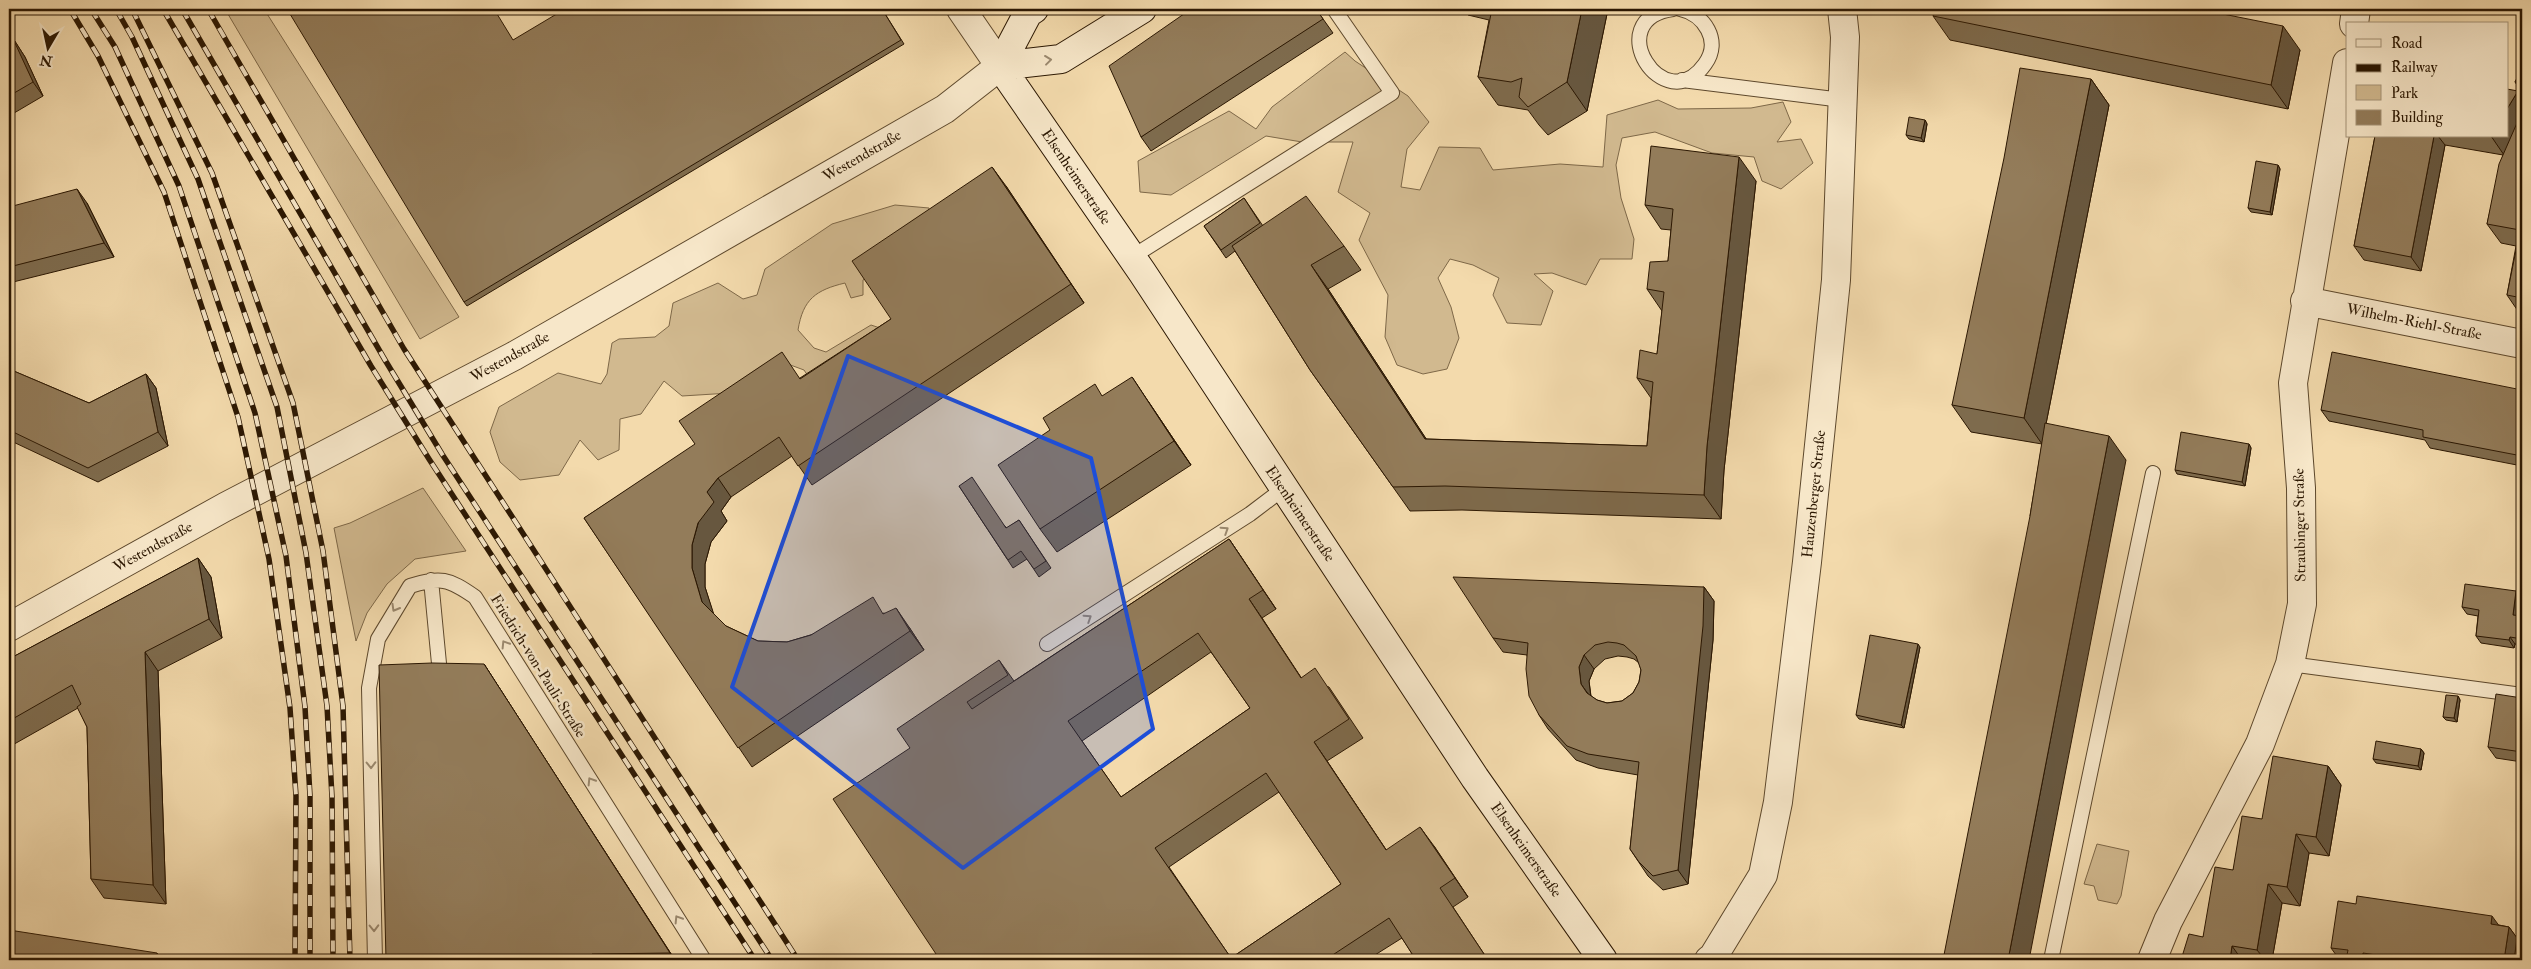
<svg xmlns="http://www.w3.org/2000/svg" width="2531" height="969" font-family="'IM FELL Double Pica',serif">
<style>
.green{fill:#d1b98f;stroke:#7e6848}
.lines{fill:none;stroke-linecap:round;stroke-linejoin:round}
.service-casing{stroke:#5d482c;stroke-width:16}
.minor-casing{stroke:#5d482c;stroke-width:30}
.tertiary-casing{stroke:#5d482c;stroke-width:30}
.secondary-casing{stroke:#2b1702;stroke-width:30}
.service{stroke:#f7e7c9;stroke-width:14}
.minor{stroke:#f7e7c9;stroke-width:28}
.tertiary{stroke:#f7e7c9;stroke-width:28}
.secondary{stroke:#f7e7c9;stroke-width:28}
.rail-casing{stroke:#2b1702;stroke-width:5.5}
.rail{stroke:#f7e7c9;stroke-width:4;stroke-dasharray:11;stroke-linecap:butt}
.wall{fill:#7e6b4d;stroke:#2b1702;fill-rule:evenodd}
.shaded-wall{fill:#67573f;stroke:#2b1702}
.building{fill:#937c5a;stroke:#2b1702;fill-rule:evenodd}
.oneway{stroke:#9b896f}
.marked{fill:#1d4ed8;fill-opacity:0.2;stroke:#1d4ed8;stroke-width:4;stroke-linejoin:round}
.labels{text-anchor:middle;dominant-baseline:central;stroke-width:5;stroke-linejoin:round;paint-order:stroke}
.street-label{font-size:15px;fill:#2b1702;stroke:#f7e7c9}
</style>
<rect width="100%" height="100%" fill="#f3daac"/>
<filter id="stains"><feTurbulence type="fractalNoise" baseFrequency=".004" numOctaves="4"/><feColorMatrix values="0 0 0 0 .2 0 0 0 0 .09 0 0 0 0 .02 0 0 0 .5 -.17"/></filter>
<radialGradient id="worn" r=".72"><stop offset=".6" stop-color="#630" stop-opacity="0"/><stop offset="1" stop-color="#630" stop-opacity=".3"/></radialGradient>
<path class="green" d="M225 9H264L459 317 420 339Z
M1345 52 1355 61 1408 96 1429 122 1407 149 1401 187 1420 190 1439 147 1480 148 1493 170 1560 164 1603 167 1607 115 1658 100 1678 109 1751 108 1783 102 1791 122 1777 142 1801 139 1813 163 1781 189 1762 181 1754 157 1712 153 1655 132 1622 138 1616 165 1621 198 1634 239 1632 259H1600L1586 285 1552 273 1534 274 1553 291 1541 325 1507 323 1493 295 1499 278 1473 265 1450 259 1438 278 1451 307 1459 338 1447 369 1423 374 1397 365 1385 337 1388 295 1359 240 1370 213 1338 192 1353 142H1302L1266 136 1171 195 1140 192 1138 161 1229 111 1256 129 1272 107Z
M895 205 929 208 930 228 863 280V295L851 298 845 283C816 290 803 299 798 330L814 348 826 352 871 325 880 328 812 382 804 370 785 363 730 393 682 396 664 381 641 414 620 419 619 450 598 460 580 440 559 475 520 480 500 462 490 432 499 407 558 373 601 384 607 374 612 343 619 339 655 337 669 326 673 303 718 283 743 299 757 295 765 269 832 224Z
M423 488 466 551 415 559 387 584 367 613 356 641 334 528 350 523Z
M2097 844 2129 851 2121 896 2117 904 2098 900 2094 886 2084 884Z"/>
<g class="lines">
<defs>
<path id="service" d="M1673 9C1599 19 1664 122 1705 64 1722 41 1704 14 1680 9
M1682 80 1842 100
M1132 257 1392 93 1334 9
M431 580 440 674
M1047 644 1250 514 1283 489
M2290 664 2522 695
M375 960 369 688 378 639 410 586C441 577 448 578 475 597L704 960
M2051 960 2153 473"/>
<path id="minor" d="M2354 24 2356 9
M2305 301 2522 344
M1709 960 1713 957 1763 875 1778 802 1807 562 1836 280 1845 37 1842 9
M2152 960 2168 921 2260 744 2290 664 2302 604 2301 488 2293 383 2347 63"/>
<path id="tertiary" d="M9 627 225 507 514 356 945 109 1000 66 961 9"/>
<path id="secondary" d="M1000 66 1142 272 1475 778 1603 960
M1000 66 1061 59 1142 9
M1000 66 1028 13 1034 9"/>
</defs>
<use href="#service" class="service-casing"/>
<use href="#minor" class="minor-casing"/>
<use href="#tertiary" class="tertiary-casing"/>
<use href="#secondary" class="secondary-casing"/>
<use href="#service" class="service"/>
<use href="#minor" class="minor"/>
<use href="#tertiary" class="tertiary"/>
<use href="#secondary" class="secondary"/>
<defs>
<path id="rail" d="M70 9 98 56 164 192 238 417 269 559 290 708 296 796 295 960
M91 9 115 47 179 186 255 413 286 556 305 707 310 796V960
M116 9 132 37 198 179 277 407 306 553 327 706 332 797 333 960
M132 9 212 173 293 403 323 551 343 706 350 960
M163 9 371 366 429 459 755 960
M182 9 385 360 442 454 772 960
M208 9 404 349 798 960"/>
</defs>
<use href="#rail" class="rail-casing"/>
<use href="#rail" class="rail"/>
</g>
<path class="wall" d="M882 9 904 44 467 306 464 302 514 40Z
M1316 9 1333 33 1151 151 1141 137Z
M1463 9H1608L1587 111 1548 135 1539 125 1528 110 1498 105 1478 77 1489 20 1468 15Z
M1933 16 2300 50 2288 109 1950 40Z
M9 32 25 57 43 96 9 116Z
M2522 69V93L2515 82Z
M2091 79 2109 105 2046 424 2126 460 2030 516 2042 444 1971 432 1952 405Z
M2518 91 2522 97V314H2520L2507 295 2516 246 2501 243 2487 224 2503 155 2445 145 2421 271 2364 260 2354 246 2375 136H2507Z
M1925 120 1927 124 1924 142 1909 139 1906 135Z
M2278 165 2280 169 2272 215 2251 212 2248 208Z
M1756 181 1724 470 1721 519 1462 510 1410 511 1310 370 1235 251 1226 258 1204 226 1244 198 1263 226 1344 246 1361 270 1328 289 1426 439 1647 446 1651 398 1637 378 1657 354 1662 311 1647 289 1668 261 1671 230 1661 229 1645 205Z
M1006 186 1084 303 812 485 792 456 731 497 721 511 727 521 711 542 705 564V587L713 613 726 626 758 641 787 642 884 613 909 627 924 650 752 767 584 518 800 378 891 319Z
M87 203 114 257 9 283V207Z
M9 369 89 403 146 374 156 388 168 446 98 482 9 440Z
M2522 390V466L2430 448 2425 440 2329 421 2321 410Z
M1103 396 1148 401 1191 465 1057 552 1040 529Z
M2249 444 2251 448 2245 486 2177 474 2175 470Z
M959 486 1007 528 1019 520 1051 568 1039 577 1027 559 1013 568Z
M1229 539 1276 609 1262 618 1301 678 1329 687 1363 738 1327 761 1386 850 1434 846 1468 897 1453 907 1488 960H1416L1402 938 1367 960H940L910 748 999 660 1014 681ZM1211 652 1250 708 1121 797 1082 741ZM1279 792 1341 884 1231 958 1169 867Z
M198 558 211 577 222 638 158 671 166 904 104 898 91 879 87 727 78 708 9 747V659Z
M1704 587 1714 601 1713 640 1688 884 1663 890 1648 876 1630 849 1638 775 1598 768 1576 760 1548 729 1539 715 1527 655 1503 652 1493 638ZM1618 656 1627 657 1634 659 1639 663 1641 670 1639 682 1633 693 1622 701 1607 703 1597 700 1591 696 1589 681 1594 669 1605 659Z
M2516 591 2522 599 2519 616H2522V645L2515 644 2514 648 2481 643 2476 636 2478 616 2467 614 2462 607Z
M1920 647 1904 728 1859 719 1856 715Z
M484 664 491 675 675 960H386Z
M2458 696 2460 700 2457 722 2446 720 2443 717Z
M2522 698V762L2496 758 2488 747Z
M2421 749 2424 753 2421 770 2376 763 2373 759Z
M2328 766 2341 785 2329 856 2309 853 2300 906 2282 903 2272 960H2181L2203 937 2233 870 2262 819Z
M2499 925 2509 927 2517 938 2514 960H2346L2339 959 2331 948Z"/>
<path class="shaded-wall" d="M1582 9H1608L1587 111 1567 82Z
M2283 26 2300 50 2288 109 2271 85Z
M9 32 25 57 43 96 33 82Z
M2091 79 2109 105 2042 444 2024 418Z
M2518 91 2522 97V125L2504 155 2491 136H2507V109Z
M1925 120 1927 124 1924 142 1921 138Z
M2434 136H2438L2445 145 2421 271 2411 257Z
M1739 157 1756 181 1724 470 1721 519 1704 495 1707 446Z
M2278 165 2280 169 2272 215 2270 212Z
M992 167 1006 186 1084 303 1071 284Z
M77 189 87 203 114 257 104 243Z
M1311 265 1328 289 1442 463 1425 439Z
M146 374 156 388 168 446 158 432Z
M1132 377 1148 401 1191 465 1174 441Z
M2109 436 2126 460 2029 960H2008Z
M2249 444 2251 448 2245 486 2242 482Z
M718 478 731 497 721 511 727 521 711 542 705 564V587L716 621 702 602 692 568V545L707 492Z
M1229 539 1242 558 1276 609 1263 590Z
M198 558 211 577 222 638 209 619Z
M1704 587 1714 601 1713 640 1688 884 1678 870Z
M2516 591 2522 599 2518 623 2513 615Z
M1249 599 1262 618 1314 697 1301 678Z
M896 608 909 627 924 650 910 631Z
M2510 637 2515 644 2514 648 2509 640Z
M1918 644 1920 647 1904 728 1901 725Z
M145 652 158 671 166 904 153 885Z
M1584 655 1594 669 1589 681 1591 698 1581 684 1579 667Z
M484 664 491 675 675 960 670 953Z
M2458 696 2460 700 2457 722 2454 718Z
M1314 742 1327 761 1399 869 1386 850Z
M2421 749 2424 753 2421 770 2418 766Z
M2328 766 2341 785 2329 856 2316 837Z
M1420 827 1434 846 1468 897 1455 878Z
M2296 834 2309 853 2300 906 2287 887Z
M2268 884 2282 903 2272 960H2265L2257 950Z
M2492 916 2500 927 2491 924Z
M2509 927 2517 938 2514 960H2504Z
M2232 946 2242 960H2230Z
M157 953 162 960H156Z
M2363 953 2368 960H2362Z
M592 954 597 960H592Z"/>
<path class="building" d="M287 9H494L513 40 565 9H882L901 40 464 302Z
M1191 9H1316L1323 19 1141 137 1109 66Z
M1492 9H1582L1567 82 1528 107 1519 97 1522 78 1511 82 1478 77Z
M1935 9H2198L2283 26 2271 85 1933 16Z
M9 33 15 43 33 82 9 96Z
M2020 68 2091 79 2024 418 1952 405 2004 158Z
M2522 69V84L2515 82Z
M2507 89 2518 91 2507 109Z
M1909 117 1925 120 1921 138 1906 135Z
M2517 123 2522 125V298L2507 295 2520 230 2487 224 2499 164Z
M2375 136H2434L2411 257 2354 246Z
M1651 146 1739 157 1707 446 1704 495 1445 486 1393 487 1310 370 1232 246 1306 196 1344 246 1311 265 1425 439 1647 446 1653 382 1637 378 1640 350 1657 354 1664 292 1647 289 1650 262 1668 261 1673 209 1645 205Z
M2256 161 2278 165 2270 212 2248 208Z
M992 167 1071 284 798 466 779 437 718 478 707 492 714 502 698 523 692 545V568L702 602 726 626 758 641 787 642 811 635 873 597 883 614 896 608 910 631 738 748 584 518 695 444 679 421 782 352 800 379 891 319 852 261Z
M77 189 104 243 9 267V207Z
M1244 198 1260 223 1221 250 1204 226Z
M2332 352 2522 390V456L2423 437V430L2321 410Z
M9 369 89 403 146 374 158 432 88 468 9 430Z
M1132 377 1174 441 1040 529 998 465 1050 430 1043 418 1095 384 1102 396Z
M2045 423 2109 436 2008 960H1943L2030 516Z
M2181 432 2249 444 2242 482 2175 470Z
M972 477 1006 528 1019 520 1046 561 1034 569 1021 551 1008 560 959 486Z
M1229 539 1263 590 1249 599 1301 678 1315 668 1349 719 1314 742 1386 850 1420 827 1455 878 1440 888 1488 960H1416L1389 918 1325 960H940L833 799 910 748 897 729 999 660 1008 675 967 702 972 709ZM1198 633 1250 708 1121 797 1068 721ZM1266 773 1341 884 1231 958 1155 848Z
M198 558 209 619 145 652 153 885 91 879 87 727 77 707 81 704 72 685 9 721V659Z
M1453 577 1704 587 1703 626 1678 870 1653 876 1639 862 1630 849 1639 762 1588 754 1567 746 1539 715 1529 696 1526 669 1528 643 1493 638ZM1608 642 1617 643 1624 645 1636 656 1641 670 1639 682 1633 693 1622 701 1607 703 1597 700 1587 693 1581 684 1579 667 1584 655 1595 645Z
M2465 584 2516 591 2513 615 2522 616V639L2510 637 2509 640 2476 636 2479 610 2462 607Z
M1870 635 1918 644 1901 725 1856 715Z
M432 663 484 664 670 953 592 954V960H386L379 665Z
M2496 694 2522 698V752L2488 747Z
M2446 695 2458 696 2454 718 2443 717Z
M2376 741 2421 749 2418 766 2373 759Z
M2273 756 2328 766 2316 837 2296 834 2287 887 2268 884 2257 950 2232 946 2230 960H2181L2189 934 2203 937 2215 867 2233 870 2242 816 2262 819Z
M2357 896 2492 916 2491 924 2509 927 2504 960H2409L2363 953 2362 960H2346L2348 950 2331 948 2338 901 2356 904Z
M9 930 157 953 156 960H9Z
M1507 955 1510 960H1499Z"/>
<defs><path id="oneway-chevron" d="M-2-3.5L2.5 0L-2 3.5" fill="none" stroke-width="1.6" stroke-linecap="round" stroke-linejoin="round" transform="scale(1.25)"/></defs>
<g class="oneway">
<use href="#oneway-chevron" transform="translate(1048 60) rotate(-7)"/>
<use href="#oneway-chevron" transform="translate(1225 530) rotate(-33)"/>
<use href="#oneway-chevron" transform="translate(395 608) rotate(120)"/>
<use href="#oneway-chevron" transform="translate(1088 618) rotate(-33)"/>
<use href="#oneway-chevron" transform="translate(505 644) rotate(-122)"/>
<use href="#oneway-chevron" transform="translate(371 765) rotate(89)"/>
<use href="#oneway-chevron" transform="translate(591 781) rotate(-122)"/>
<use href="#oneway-chevron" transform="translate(678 919) rotate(-122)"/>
<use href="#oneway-chevron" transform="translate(374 928) rotate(89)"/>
</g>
<path class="marked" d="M848 356 1091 458 1153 729 963 868 732 687Z"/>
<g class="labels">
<g class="street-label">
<text transform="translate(862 156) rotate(-30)">Westendstraße</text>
<text transform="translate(1076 177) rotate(56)">Elsenheimerstraße</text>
<text transform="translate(2414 322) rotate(11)">Wilhelm-Riehl-Straße</text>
<text transform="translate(510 357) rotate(-29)">Westendstraße</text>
<text transform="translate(1814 494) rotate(-84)">Hauzenberger Straße</text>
<text transform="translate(1300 514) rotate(56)">Elsenheimerstraße</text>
<text transform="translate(2300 525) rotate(-91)">Straubinger Straße</text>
<text transform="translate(153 547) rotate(-29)">Westendstraße</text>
<text transform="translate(538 666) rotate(58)">Friedrich-von-Pauli-Straße</text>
<text transform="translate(1526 850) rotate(55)">Elsenheimerstraße</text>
</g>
</g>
<rect width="2531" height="969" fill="none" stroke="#f3daac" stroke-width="30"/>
<rect x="10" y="10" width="2511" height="949" fill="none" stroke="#2b1702" stroke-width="2.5"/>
<rect x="15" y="15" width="2501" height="939" fill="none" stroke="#2b1702"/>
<rect x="2346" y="22" width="162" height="115" fill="#f7e7c9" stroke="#a59479"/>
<rect x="2356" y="39" width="25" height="8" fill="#f7e7c9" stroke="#a59479"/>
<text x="2391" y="48" font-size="15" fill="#2b1702">Road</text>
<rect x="2356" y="64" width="25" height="8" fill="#2b1702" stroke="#a59479"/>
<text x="2391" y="72" font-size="15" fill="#2b1702">Railway</text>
<rect x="2356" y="85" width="25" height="15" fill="#d1b98f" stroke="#a59479"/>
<text x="2391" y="98" font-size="15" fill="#2b1702">Park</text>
<rect x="2356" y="110" width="25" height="15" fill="#937c5a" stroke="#a59479"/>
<text x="2391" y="122" font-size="15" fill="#2b1702">Building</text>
<g transform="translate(48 48) rotate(189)" stroke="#f7e7c9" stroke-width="4" paint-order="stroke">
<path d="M0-4L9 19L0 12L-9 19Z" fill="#2b1702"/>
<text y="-8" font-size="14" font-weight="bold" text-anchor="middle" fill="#2b1702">N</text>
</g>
<rect width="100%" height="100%" filter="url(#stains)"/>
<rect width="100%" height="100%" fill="url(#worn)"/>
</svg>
